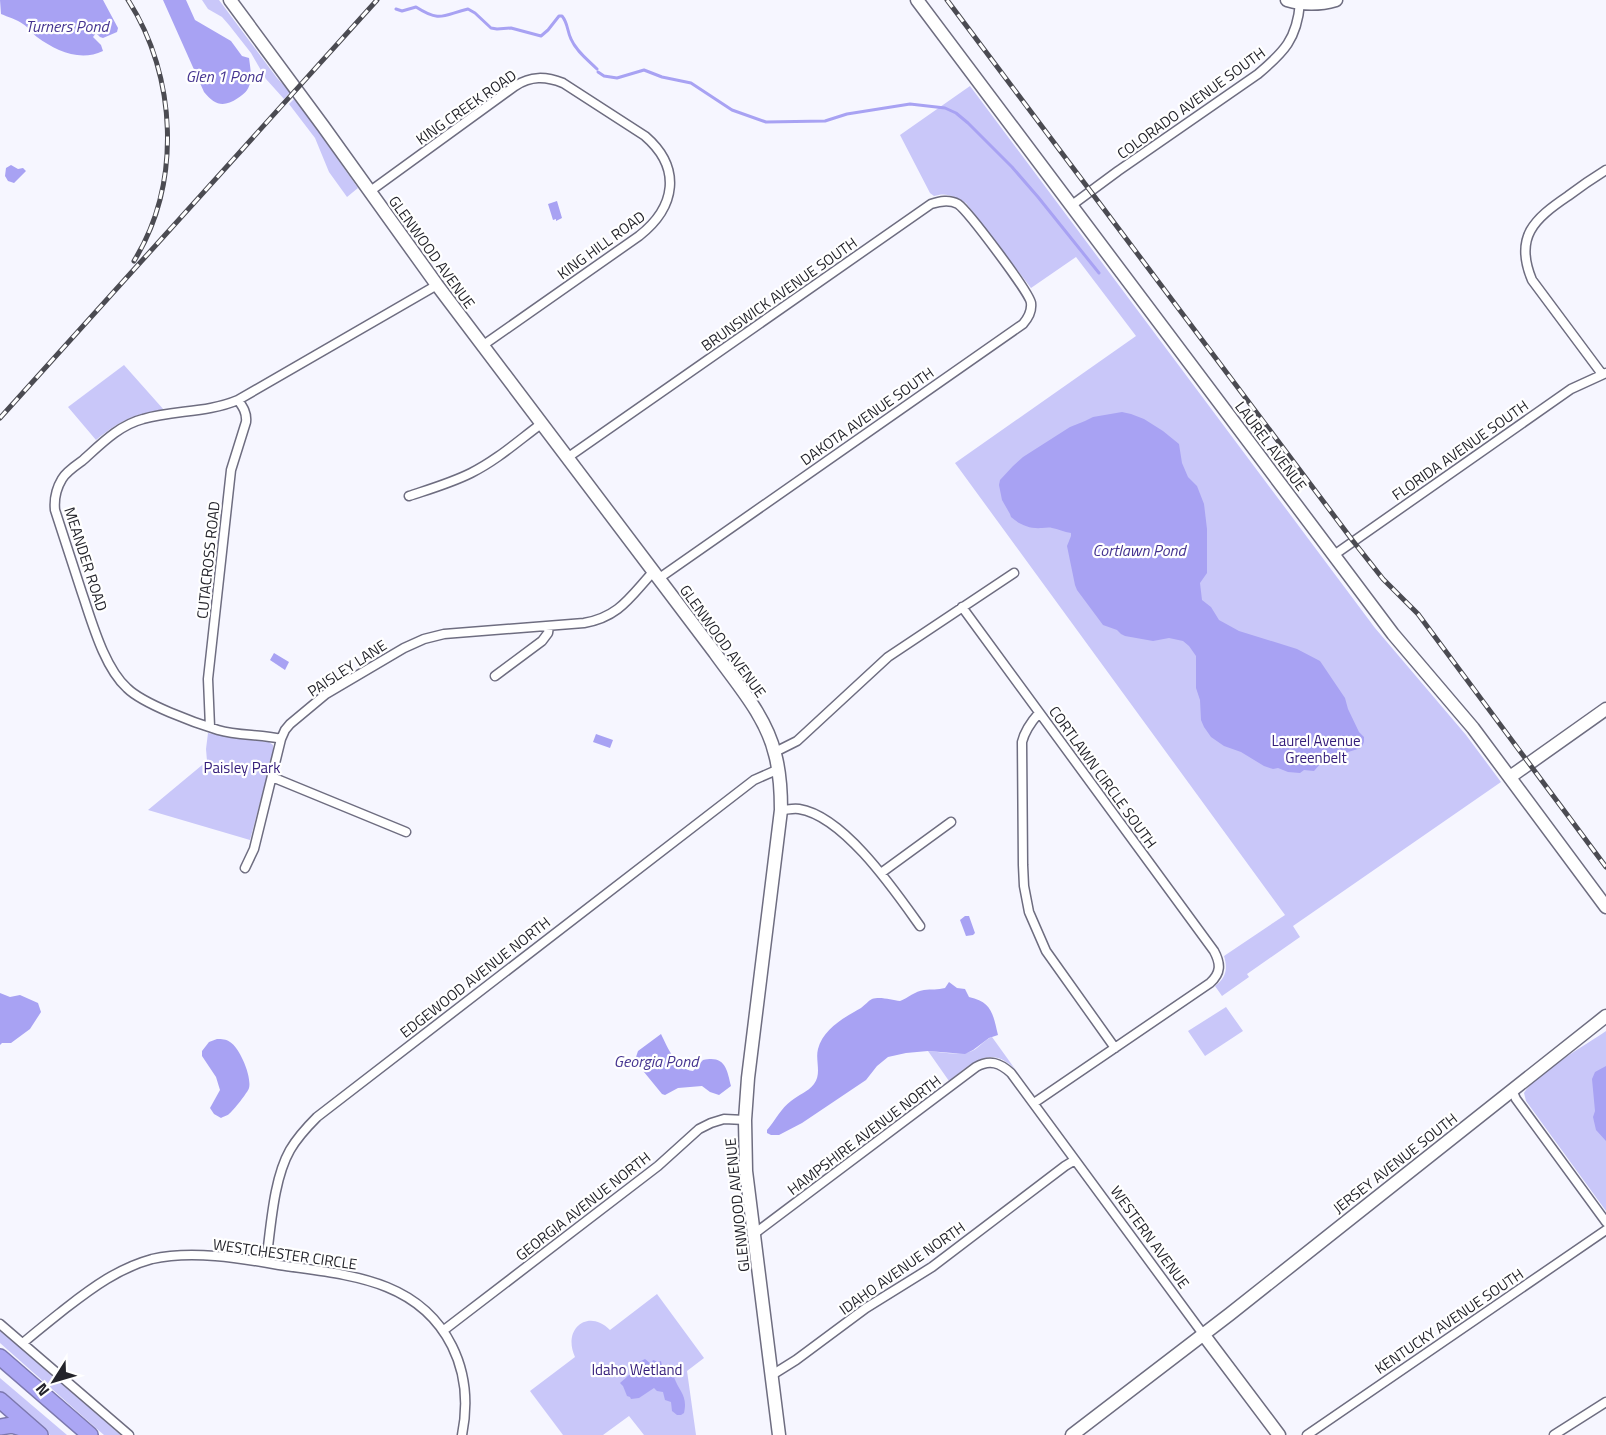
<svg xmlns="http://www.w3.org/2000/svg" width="1606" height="1435" font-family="'Titillium Web',sans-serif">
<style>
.green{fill:#c9c7f9}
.water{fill:#a8a2f3}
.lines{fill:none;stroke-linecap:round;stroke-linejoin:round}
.stream{stroke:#a8a2f3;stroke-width:3}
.street-casing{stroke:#6e6d80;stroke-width:11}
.secondary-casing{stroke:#6e6d80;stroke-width:15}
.highway-casing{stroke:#7c78ae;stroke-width:18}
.street{stroke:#fff;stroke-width:8}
.secondary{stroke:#fff;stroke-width:12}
.highway{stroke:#aba6f4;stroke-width:15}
.rail-casing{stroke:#4b4b52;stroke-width:5}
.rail{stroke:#fff;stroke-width:3;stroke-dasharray:9;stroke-linecap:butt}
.labels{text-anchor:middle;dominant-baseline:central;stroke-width:4.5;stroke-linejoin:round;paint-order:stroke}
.street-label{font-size:15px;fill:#24242b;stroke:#fff}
.park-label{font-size:15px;fill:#341d7a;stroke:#fff}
.water-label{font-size:16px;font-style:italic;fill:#453490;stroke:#fff}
</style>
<rect width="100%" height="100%" fill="#f6f6ff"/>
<path class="green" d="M202 0H219L277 78 290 92 284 99 266 79 251 53 229 25 222 17 208 9Z
M970 86 1375 628 1466 735 1501 782 1293 926 1300 937 1247 974 1249 977 1222 996 1215 986C1226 978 1228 969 1224 956L1285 915 955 463 1136 336 1076 257 1031 288 966 203C955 196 946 192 934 196L930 193 900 135Z
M295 98 358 188 347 197 329 172 315 138 289 104Z
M124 365 164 410C135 413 119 421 96 440L68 407Z
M208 733 229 737 269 742 273 745V754L250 840 148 810 207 761 206 749Z
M1226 1007 1243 1031 1205 1056 1188 1031Z
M1606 1031V1211L1526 1101 1524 1093C1534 1075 1587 1044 1606 1031Z
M992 1037 1015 1069C990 1044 972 1063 949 1081L928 1051C942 1052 959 1056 972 1051 979 1048 984 1040 992 1037Z
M657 1294 704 1358 687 1371 696 1435H644L629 1416 603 1435H563L530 1391 575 1357C562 1329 588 1308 610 1330Z
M0 1331 17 1345 121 1435H104L97 1429 0 1343Z
M0 1378 67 1435H50L0 1392Z"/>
<path class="water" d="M0 0H103L118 28 117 32 103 38 100 37 96 33 93 37 101 45 103 51C80 62 56 51 37 37 32 33 28 27 23 24 16 19 8 17 1 14Z
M163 0H186L195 20 231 41 242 56 249 58C250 66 252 76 250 83 248 91 244 94 238 98 223 108 215 105 204 92Z
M11 165 18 169 23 168 26 171 14 183 8 181 5 176 6 168Z
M557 201 562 218 556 221V219L553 220 548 204Z
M1122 412 1131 414 1144 419 1163 431 1179 444 1182 463 1188 477 1197 486 1204 504 1207 529V573L1200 583 1202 600 1211 607 1219 620 1239 631 1297 649 1320 661 1345 698 1348 709 1359 732 1364 737V742L1361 748 1332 757 1330 761 1321 763 1314 771 1304 770 1300 773 1288 772 1278 768 1273 769 1264 766 1241 752 1224 746 1211 737 1204 727 1201 720 1200 700 1196 688V656L1189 646 1183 641 1169 638 1153 641 1125 636 1121 634 1117 630 1103 625 1077 590 1075 585 1067 546 1071 536V533C1064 532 1058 529 1052 528 1049 527 1045 528 1042 528 1030 529 1020 525 1011 517L1010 514 1002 500 999 485 1000 480 1013 466 1023 457 1070 427 1085 421 1093 417Z
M274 653 289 662 285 670 270 660Z
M596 734 613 740 610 748 593 742Z
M965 916H969L975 933 973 935 966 936 960 920Z
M949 982 957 988 965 989 969 997C992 1002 993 1014 998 1035L989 1038 973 1050 965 1054 928 1051 906 1053 888 1057 877 1066 866 1080 802 1123 779 1135H771L767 1133V1130C775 1121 781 1108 791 1101 798 1095 808 1092 814 1084 822 1074 815 1060 818 1049 823 1029 845 1017 861 1008 865 1005 868 1001 872 999 880 996 892 1000 900 1001 908 998 915 991 924 990 931 989 938 990 945 988Z
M0 993 10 997 20 995 38 1003 41 1012 30 1029 11 1043H2L0 1045Z
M661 1034C668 1048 676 1069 693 1071L703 1060C725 1055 727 1069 731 1086L719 1095 710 1092 702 1086 678 1088 665 1095 662 1094 644 1072 636 1057 638 1051Z
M217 1039C222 1039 226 1039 230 1042 240 1048 252 1077 249 1088 248 1092 233 1111 229 1114 228 1115 223 1117 221 1118L214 1114 210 1108 220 1090 216 1077 202 1056V1051L209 1042Z
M1606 1066V1150V1141L1596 1130 1593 1117 1595 1111 1592 1079 1595 1072Z
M645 1359 651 1364 653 1360 658 1362 661 1361 662 1366 659 1368 665 1370 667 1367 677 1366 678 1370 674 1377C679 1392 688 1395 684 1413L681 1415H677L672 1411 671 1402 665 1400 663 1392 657 1391 654 1388 639 1398 631 1399 630 1397 627 1396 623 1386 620 1383 629 1375H635L638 1371 635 1367 637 1363Z"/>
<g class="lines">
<path class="stream" d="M396 9 402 11 416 7C441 23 443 15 468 9L475 13 491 28 497 29 511 28 541 36 548 30 559 16H562C568 23 567 31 571 39 576 51 588 60 597 69
M598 72 604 76 617 78 644 70 662 77 691 83 732 110 766 122 825 121 847 114 910 104 945 108 956 113 968 123 1012 167 1038 197 1099 273"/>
<defs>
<path id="street" d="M369 192 515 86C531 76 545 76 563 83L645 136C682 168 676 207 639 236L482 346
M1072 205 1118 171 1258 74C1284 52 1297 39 1300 3
M1602 374 1532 280C1514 237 1534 219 1568 196 1580 187 1593 178 1606 170
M567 458 931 204C940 201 949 199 958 204 968 211 1030 293 1031 303 1032 312 1028 318 1023 324L658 579
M409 496C430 489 451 483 471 473 497 460 518 441 541 424
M1334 555 1571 389 1606 373
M962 607 1214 951C1221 964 1221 973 1210 983L1034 1103
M495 676 542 641 548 633 549 626
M1039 713C1031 722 1025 730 1022 742L1023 865 1024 886 1029 912 1046 951 1115 1048
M210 727 208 679 231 470 246 422C247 413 243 407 238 400
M281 739C260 734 238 736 218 730 195 723 143 704 127 688 104 667 92 622 82 593 73 566 64 538 55 510 54 500 56 489 62 479 66 472 75 466 82 461 100 445 119 425 143 419 174 410 207 413 238 400L437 285
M775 752 797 741 888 657 1014 573
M272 777 406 832
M781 810C786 810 793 808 799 809 844 816 895 891 920 926
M245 868 254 849 281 739 285 730 290 724 326 694 404 648 424 639 444 634 584 623C619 617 630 597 653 572
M881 873 951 822
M1512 1090 1516 1099 1606 1222
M754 1234 976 1067C990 1059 1000 1063 1011 1073L1203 1334
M266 1262C271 1228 273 1180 290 1150 297 1138 307 1127 317 1117L754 780 779 769
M0 1324 129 1435
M444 1330 658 1166 699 1129 711 1123 724 1119 745 1120
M23 1343C37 1331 51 1320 66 1308 93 1287 119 1268 152 1259 191 1250 240 1258 279 1265 346 1275 418 1278 452 1346 466 1374 468 1405 462 1435
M772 1375 796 1360 866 1308 932 1267 1065 1166 1075 1160
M1307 1435 1606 1230
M1554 1435 1606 1402"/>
<path id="secondary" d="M230 0 323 126 437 285 715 653C737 684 766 716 775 754 780 772 781 791 781 810L748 1078 745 1120 746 1171 779 1435
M917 0 1393 634 1473 728 1606 907
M1287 0C1304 5 1319 5 1336 0
M1510 777 1606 709
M1203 1334 1279 1435
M1072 1435 1230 1314 1606 1016"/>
<path id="highway" d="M0 1357 90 1435
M0 1400 40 1435
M0 1427 12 1425 31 1431"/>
</defs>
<use href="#street" class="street-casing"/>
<use href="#secondary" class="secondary-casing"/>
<use href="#highway" class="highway-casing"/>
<use href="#street" class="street"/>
<use href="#secondary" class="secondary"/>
<use href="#highway" class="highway"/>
<defs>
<path id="rail" d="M128 0C177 76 182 183 134 261
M947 0 1353 541 1383 579 1418 614 1606 867
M0 418 377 0"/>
</defs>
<use href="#rail" class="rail-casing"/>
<use href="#rail" class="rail"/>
</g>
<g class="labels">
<g class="street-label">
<text transform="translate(1191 103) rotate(-36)">COLORADO AVENUE SOUTH</text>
<text transform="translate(466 107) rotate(-35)">KING CREEK ROAD</text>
<text transform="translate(601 245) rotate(-36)">KING HILL ROAD</text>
<text transform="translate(432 252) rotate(54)">GLENWOOD AVENUE</text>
<text transform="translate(779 294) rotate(-35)">BRUNSWICK AVENUE SOUTH</text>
<text transform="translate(867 416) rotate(-35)">DAKOTA AVENUE SOUTH</text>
<text transform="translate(1271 446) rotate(53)">LAUREL AVENUE</text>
<text transform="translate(1460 450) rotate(-35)">FLORIDA AVENUE SOUTH</text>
<text transform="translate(86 559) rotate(72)">MEANDER ROAD</text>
<text transform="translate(208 560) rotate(-84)">CUTACROSS ROAD</text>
<text transform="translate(723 641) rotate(54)">GLENWOOD AVENUE</text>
<text transform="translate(347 668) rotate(-33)">PAISLEY LANE</text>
<text transform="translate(1103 777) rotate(54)">CORTLAWN CIRCLE SOUTH</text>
<text transform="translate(475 977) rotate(-38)">EDGEWOOD AVENUE NORTH</text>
<text transform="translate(864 1135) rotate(-37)">HAMPSHIRE AVENUE NORTH</text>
<text transform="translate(1395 1163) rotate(-38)">JERSEY AVENUE SOUTH</text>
<text transform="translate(737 1205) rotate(-96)">GLENWOOD AVENUE</text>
<text transform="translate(583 1206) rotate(-38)">GEORGIA AVENUE NORTH</text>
<text transform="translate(1150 1237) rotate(54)">WESTERN AVENUE</text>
<text transform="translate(285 1254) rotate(8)">WESTCHESTER CIRCLE</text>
<text transform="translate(902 1268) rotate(-35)">IDAHO AVENUE NORTH</text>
<text transform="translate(1449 1321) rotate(-34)">KENTUCKY AVENUE SOUTH</text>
</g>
<g class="park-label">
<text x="1316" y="740">Laurel Avenue<tspan x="1316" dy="17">Greenbelt</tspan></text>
<text x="242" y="767">Paisley Park</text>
<text x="637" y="1369">Idaho Wetland</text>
</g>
<g class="water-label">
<text x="67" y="26">Turners Pond</text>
<text x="224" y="76">Glen 1 Pond</text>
<text x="1139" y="550">Cortlawn Pond</text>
<text x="656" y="1061">Georgia Pond</text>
</g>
</g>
<g transform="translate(54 1381) rotate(233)" stroke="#ffffff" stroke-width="4.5" paint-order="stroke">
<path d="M0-4.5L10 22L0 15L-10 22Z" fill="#24242b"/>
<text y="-9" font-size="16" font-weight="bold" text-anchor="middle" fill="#24242b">N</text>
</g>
</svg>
